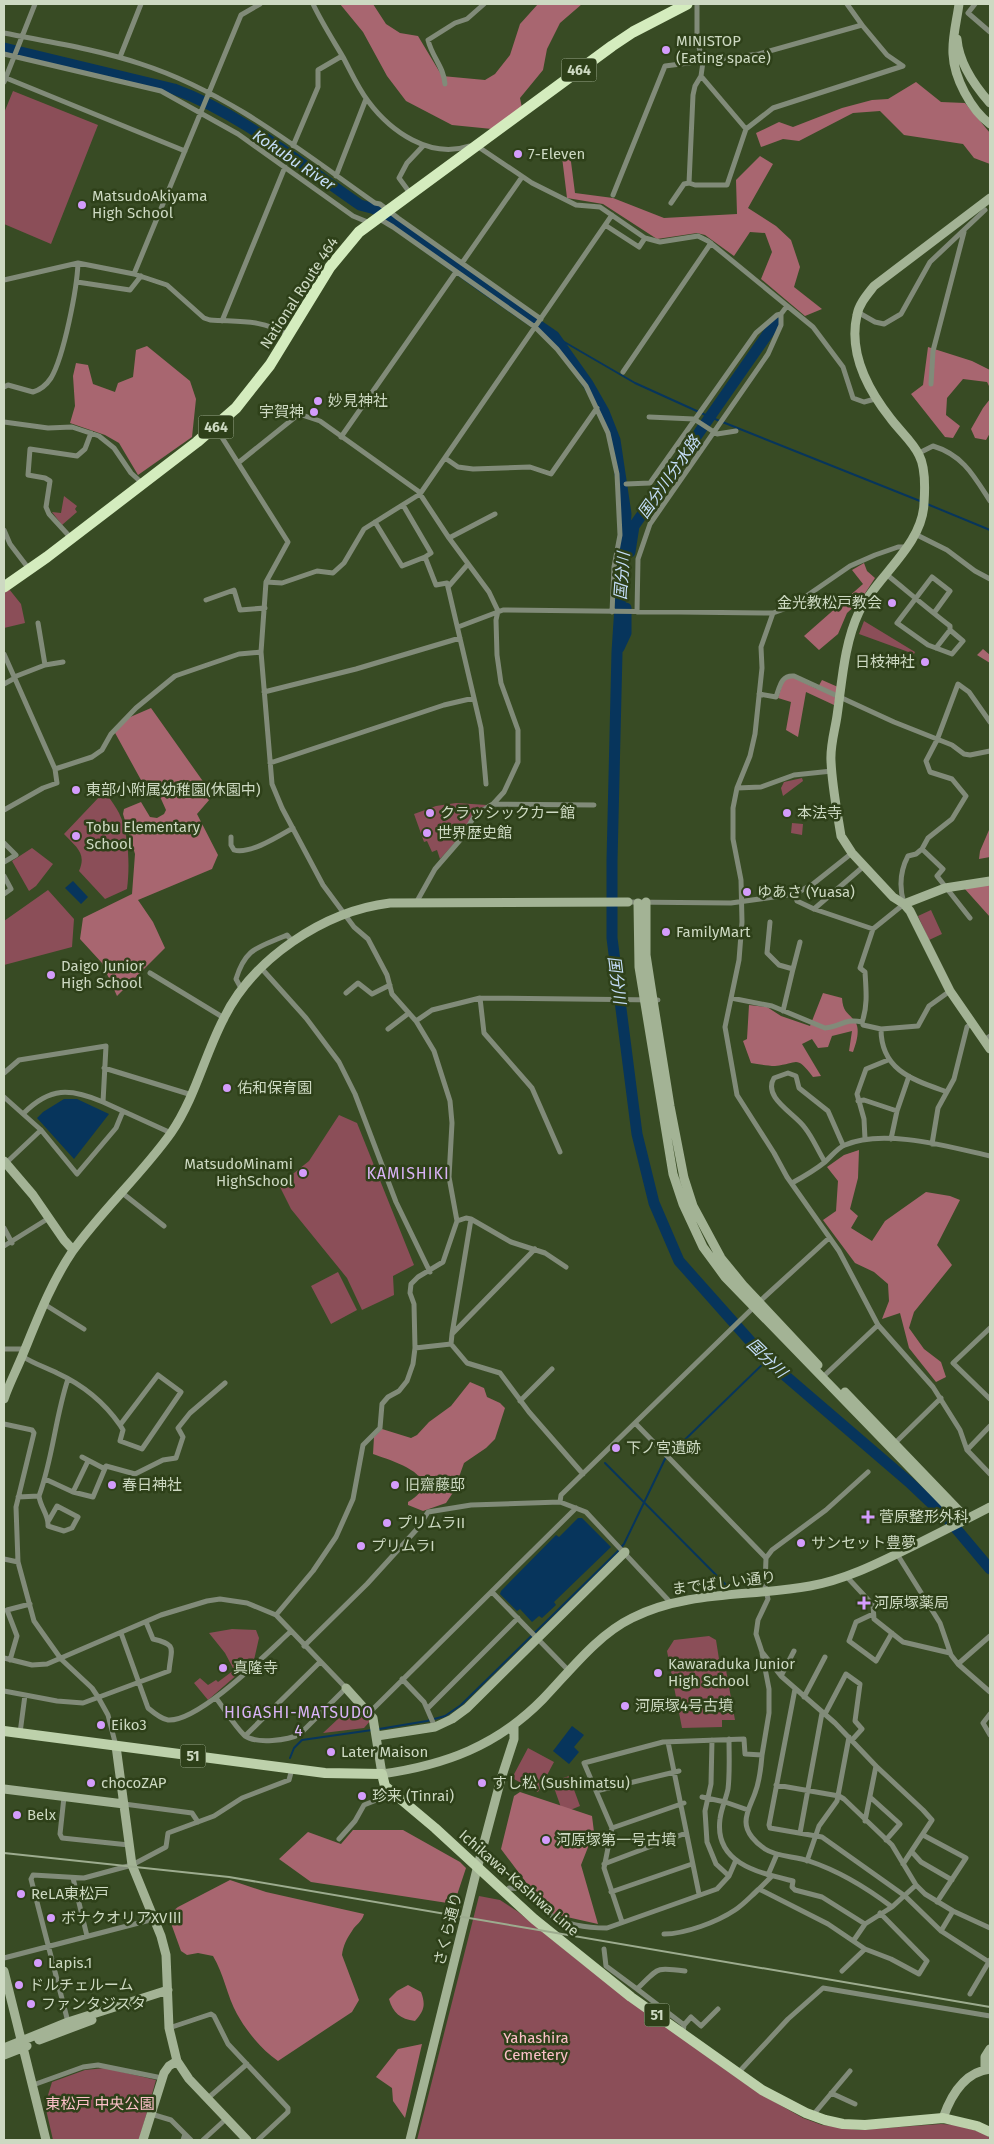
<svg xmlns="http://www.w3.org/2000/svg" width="994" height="2144" font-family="'Fira Sans','Noto Sans JP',sans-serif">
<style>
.green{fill:#8b4e58}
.forest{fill:#a86670}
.water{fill:#07355c}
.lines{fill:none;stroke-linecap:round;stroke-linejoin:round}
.stream{stroke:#07355c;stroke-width:2}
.river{stroke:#07355c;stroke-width:11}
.street{stroke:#818b79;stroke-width:5}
.secondary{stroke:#a3b395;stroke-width:9}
.primary{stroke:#bdd1ab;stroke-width:10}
.highway{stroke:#d4ecbe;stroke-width:11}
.rail{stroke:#9dac8f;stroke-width:2}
.poi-dot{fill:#d49cfc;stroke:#2e4019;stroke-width:2}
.labels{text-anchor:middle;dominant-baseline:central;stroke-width:5;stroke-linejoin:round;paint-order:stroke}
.shield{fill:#2e4019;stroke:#9dab8f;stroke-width:1}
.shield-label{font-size:14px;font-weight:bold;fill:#cdd9c2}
.poi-label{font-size:15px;fill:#cdd9c2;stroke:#2e4019;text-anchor:start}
.street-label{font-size:15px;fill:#cdd9c2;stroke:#2e4019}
.park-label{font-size:15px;fill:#fcc0c8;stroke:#2e4019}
.water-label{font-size:16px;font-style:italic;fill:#c4ddf8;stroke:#2e4019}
.neighbourhood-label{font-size:16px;letter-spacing:1px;fill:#d9b3f6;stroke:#2e4019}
</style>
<rect width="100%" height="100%" fill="#384b24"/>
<path class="green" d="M13 91 98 125 51 244 4 224V113Z
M64 496 77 506 75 509 77 512 62 525 52 512 61 513Z
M9 589 21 604 25 623 4 628V593Z
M864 621 915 652 914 654 859 634Z
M802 778 803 781 783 796 781 788 784 782Z
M101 795 108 796C112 802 116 807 119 813 129 833 130 867 127 889L105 899 79 871C87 853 76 847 64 834Z
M456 803 487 805 476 812 459 838 440 859 437 850 432 852 427 841 424 842 414 814 436 806Z
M792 823 803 824 802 835 791 833Z
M32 848 53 864 36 886 29 891 12 861Z
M48 890 74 919 72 947 4 965V921Z
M931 910 942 934 929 940 918 916Z
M339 1115 357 1123 414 1265 393 1276 394 1295 362 1310 347 1278 291 1209 279 1185 309 1161Z
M338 1272 357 1310 331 1324 311 1286Z
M232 1629 256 1630 259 1638 254 1660 208 1700 194 1683 200 1678 208 1685 216 1680 218 1682 234 1670 225 1653 209 1633Z
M709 1636 716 1640 719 1659 726 1670 735 1720H722V1727L682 1728 667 1651 674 1640Z
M355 1703 371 1720 364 1728 323 1733Z
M528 1748 554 1762 538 1792 512 1778Z
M569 1776 580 1806 563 1813 552 1782Z
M479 1896 500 1900 517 1911 581 1963 716 2063 760 2094 803 2118 822 2125 859 2130 941 2124 957 2125 983 2133 990 2138V2140H417Z
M105 2068 156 2080 139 2140H53L45 2105 52 2082 85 2070Z"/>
<path class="forest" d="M340 4H373L386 24 400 33 418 36 442 76 485 80 495 74 510 55 520 24 538 4H582L560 23 547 49 543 70 520 98 522 108 492 129 452 125 406 101 387 76 363 32Z
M916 82 941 102 965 103 990 133V164L974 158 963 144 904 135 880 111 853 113 799 141 783 139 761 147 756 133 779 122 793 127 842 108 872 100 888 99Z
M570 154 575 193 613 198 664 218 737 214 736 180 760 156 773 164 748 208 776 226 791 240 800 267 794 287 822 309 805 316 761 279 772 252 765 233 750 232 734 256 705 235 697 233 657 239 603 204 567 198 562 157Z
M147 346 190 381 196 399 192 437 138 475 119 443 105 435 70 423 75 406 73 376 76 363 88 365 93 384 115 392 118 383 133 377 136 350Z
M928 347 972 361 990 370V388L987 382 963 379 947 398 946 415 960 426 953 438 945 437 911 394 923 385Z
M990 399V433L986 440 975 438 971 429 983 408Z
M864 563 867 571 875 578 860 601 847 613 838 634 819 650 804 636 863 584 852 570Z
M983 649 990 655V663L977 655Z
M787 678H795L817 689 822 680 838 687 834 705 806 692 798 737 786 730 791 702 778 698 783 682Z
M151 708 207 787 210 799 197 814 218 855 212 869 138 900 153 922 165 948 117 996 102 963 80 939 83 918 132 894 135 854 123 814 124 809 141 802 150 817 157 818 164 814 166 810 153 781 141 780 114 731 121 721Z
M989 830 990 857 979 859 980 851Z
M990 885V917L964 888Z
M823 993 842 998C843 1014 849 1012 856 1023 860 1031 856 1044 853 1052L849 1051 852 1031 832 1036 828 1047 818 1048 812 1039 802 1044 821 1076 813 1077C795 1054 799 1064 775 1066 767 1066 758 1064 751 1063L743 1041 747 1039 749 1005 767 1007 781 1016 810 1026Z
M859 1150 858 1178 850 1209 858 1216 851 1228 872 1241 885 1221 926 1192 950 1196 960 1200 937 1245 952 1265 914 1312 909 1328 924 1349 941 1362 946 1377 936 1382 909 1348 900 1313 882 1319 889 1301 888 1284 874 1272 855 1263 823 1220 836 1211 838 1181 827 1167 844 1155Z
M470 1382 484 1388 487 1397 500 1403 505 1408 495 1439 486 1448 464 1463 454 1491 446 1503 423 1511 408 1505V1502C449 1477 392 1461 373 1454L374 1437 382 1429 411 1438 417 1435 429 1422 451 1406Z
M520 1792 592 1816 594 1832 581 1865 598 1924 549 1913 501 1849 514 1796Z
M353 1830H403L460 1862 466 1868 454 1904 311 1882 279 1859 308 1832 341 1844Z
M230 1880 266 1892 364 1914C362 1922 356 1924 352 1931 347 1938 343 1946 342 1955L359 2000 352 2012 278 2061C262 2050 247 2032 237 2014 227 1996 224 1974 213 1956L198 1953 187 1955 181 1951 168 1915 178 1907Z
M408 1985 421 1992C426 2005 424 2011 415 2021 400 2019 393 2013 389 1999L397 1991Z
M422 2044 405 2118 393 2101 392 2088 376 2077 398 2049Z"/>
<path class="water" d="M73 881 88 897 81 904 65 888Z
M64 1099H77L109 1114 74 1159 37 1118 43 1112Z
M578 1518H582L611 1547 554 1602 556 1605 542 1618 539 1616 532 1622 520 1609 517 1611 500 1594 501 1591 556 1535 559 1537Z
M572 1726 584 1735 574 1747 579 1752 569 1764 553 1751Z"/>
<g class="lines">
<path class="stream" d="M554 336 635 383 710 417 920 501
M927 504 990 530
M605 1463 728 1587
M379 1729 427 1721 445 1716 461 1705 617 1552 624 1544 665 1459 767 1360
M290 1758 294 1748 302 1740 372 1730"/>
<path class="river" d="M4 48 174 89C242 114 300 164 360 205L375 209 484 288 554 336 588 384 604 412 615 440 626 514 617 652 612 861V938L637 1134 654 1203 679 1261 767 1360 909 1482 948 1519 990 1569
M630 552 634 526 776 322
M619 648 626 633V608"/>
<path class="street" d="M260 4 241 15 134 274 167 285 204 318 210 320C243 322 259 319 289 335
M313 4C322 23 333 40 343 57 351 72 358 88 368 101 391 132 430 159 469 146
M847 4 862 25
M975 4 968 13 990 32
M4 33C49 42 96 49 141 64 228 92 301 151 375 203L380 204 398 218 541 319
M4 54 161 91 238 134 353 216 370 223
M120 57 141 4
M701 76 746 129
M6 78 185 151
M4 82 35 4
M445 84C444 67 432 57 428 40L455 23 467 19 484 4
M293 146 318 87V70L342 56
M477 146 532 183 576 205 600 207 645 238 660 242 698 236 708 241 813 327 843 367 853 398 864 402 875 399
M336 176 366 99
M410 193 399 178 407 163 423 146
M613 195 665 66 759 54 862 25 887 55 903 66 773 108 746 129 727 185H695L689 183
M671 203 684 184 689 183 693 95 695 86 701 76 703 62 697 40V4
M378 218 393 227 535 327 557 349 586 386 608 433 617 474 620 535 614 567 612 612
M605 225 639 247 645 238
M462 263 522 177
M4 280 78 263 134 274
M77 282 130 290 141 276
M857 315 861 314 875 322 884 324 901 314 930 262 985 210
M222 321 285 167
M623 372 711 243
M931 384 933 351 964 232
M4 387 8 385 33 392C40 390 47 384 51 378 64 356 77 289 78 263
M649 417 694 419 717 434 736 431
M4 422 48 428 72 427 99 436 114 448 131 473 142 483
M216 428 288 542 266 582 261 652 272 784 282 808 323 885 354 927 368 939 387 975 392 994 416 1021 434 1051 450 1101 452 1123 449 1177 457 1221 443 1262 418 1277 411 1284 410 1293 414 1304 415 1348 413 1364 407 1381 399 1391 388 1397 382 1404 380 1428 363 1445 353 1499 336 1537 313 1571 276 1615 346 1688 300 1734C289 1740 256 1745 244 1735 234 1725 225 1710 216 1698
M341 437 456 272
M919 453 933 446C963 455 974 476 990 501
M445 458 458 467 473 469 530 467 551 474 597 408
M238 463 299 414 320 421 418 491 449 538 489 592 498 611 496 620 497 655 501 683 518 730V762L504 792 493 804 475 815 461 839 435 869 416 903
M626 484 650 483 756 333 777 315 781 314
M403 505 431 553 425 557 436 585 447 583 481 728 486 784
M375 522 402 566 425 557
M4 530 10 544 29 569
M915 534 947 550 975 571 990 579
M71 538 49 514 46 507 50 481 45 478 28 475 30 449 77 456 85 449 91 433
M449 538 495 514
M906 547H898L875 555 850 566 805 597 787 608 773 613 761 647 762 668 755 734 750 756 737 788 733 808V839L741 880 742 922 739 960 725 1027 737 1095 774 1153 787 1177 839 1251 878 1325 933 1387 960 1430 967 1450 990 1474
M886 574C907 591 928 609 950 626V630L963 641 952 654 928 645 897 623 932 577 950 591 934 613
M266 582 282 583 317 571 333 573 344 563 364 529 420 494 612 215
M448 587 468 564
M206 600 234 590 240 610 265 608
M637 612 638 559 650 524 768 354 781 325V314L787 306
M38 623 45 665
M458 627 503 610 773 613
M936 648 950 630
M4 654 55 769 57 783 43 788 4 810
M14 677 45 665 63 662
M4 684 15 678
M264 692 356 669 460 638
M759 694 776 697C780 686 781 675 794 676L894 722 952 745 964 754 970 755 990 751
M270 763 444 705 474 698
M55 769 92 757 102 750 111 734 136 708 175 676 239 654 261 652
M737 788 761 787 794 775 832 771
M493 804 594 805
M231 837V845L234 850C249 855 279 836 293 828
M4 843 16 855 4 862
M922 849 943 869 937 876 970 918
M4 876 11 889 4 894
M795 894 797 901 814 909 873 929
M628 902 731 903 795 894 813 884 852 853
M814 909 864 866
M770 922 767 953 779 965 793 969 800 942
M262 969 306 1018 339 1062 355 1094 396 1202 430 1272
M150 973 224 1018
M242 990 236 979C246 947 258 948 287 935L293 942
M346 993 358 983 372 994 390 985
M480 998 484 1033 532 1088 560 1152
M731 998 772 1006 825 1028C841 1027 844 1018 862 1022
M783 1011 793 969
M416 1021 432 1010 480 998 658 1000
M388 1029 409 1013
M881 1029 918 1026 929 1006 950 991
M984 1040 990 1036
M104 1068 192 1095
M4 1073 19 1060 106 1046 103 1102 171 1133
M947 1092C914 1080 881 1071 881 1029L863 1025 862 1022C868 1006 866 989 865 972L860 968 873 929 904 904C899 887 900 871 908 856L916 854 922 849 928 838 952 819 966 796 952 779 930 772 926 761 937 740 958 684 969 692 990 722
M4 1097 41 1130 77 1174 116 1128 123 1111
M858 1101 864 1100 897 1111 891 1139
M897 1111 909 1076
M24 1113C50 1087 70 1088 103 1102
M865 1139 864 1119 857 1094 866 1069 888 1060
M932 1144 938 1108 954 1079 967 1027 972 1023
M825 1162C818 1151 813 1138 805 1128 796 1114 762 1098 774 1078L788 1073 796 1076 799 1088 828 1111 843 1145
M6 1163 41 1130
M792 1183C803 1177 815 1170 825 1162 831 1157 837 1148 845 1145 883 1128 950 1147 990 1156
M121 1192 164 1226
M457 1221 466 1218 471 1219 511 1242 545 1253 566 1267
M4 1228 12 1243
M4 1246 49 1218
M44 1304 84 1329
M990 1328 953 1363 990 1399
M452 1334 471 1219
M451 1344 452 1334 535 1249
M415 1348 451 1344 467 1363 500 1373 529 1412 583 1474
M4 1349H25
M22 1356C34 1364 45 1367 57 1373 83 1385 104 1402 120 1425L158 1375 181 1392 142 1449 120 1441 123 1430 120 1425
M826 1374 878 1325
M520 1401 552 1369
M4 1424 32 1430 34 1433 16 1507 18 1562 34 1621 61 1659 92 1688 98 1697 108 1715 116 1746
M636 1424 766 1558 765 1586 768 1599 758 1620 756 1634 762 1652 781 1676 835 1723 876 1766 923 1810 932 1820 903 1864
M895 1443 941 1398
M967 1450 990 1426
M82 1457 103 1468
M45 1479 73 1492 93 1497 106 1466 135 1474 163 1460 176 1458 183 1437 178 1428 190 1413 225 1383
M73 1492 88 1461
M39 1496C40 1507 49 1515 48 1526L64 1531 72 1528 78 1517 57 1506 49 1520
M18 1497 39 1496C53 1458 55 1418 68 1379
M897 1554 940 1623 951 1655 958 1664 990 1692
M766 1558 772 1550 826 1510 868 1472
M4 1559 18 1562
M847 1577 873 1605 874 1619 903 1642 950 1653
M492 1592 569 1671
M670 1602 586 1512 560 1502 561 1495 759 1302 829 1238
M873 1614 856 1622 849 1641 876 1661 892 1633
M121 1633 148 1708C154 1713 161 1719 168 1720 199 1722 267 1653 290 1632
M304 1646 367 1584 418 1528 428 1512 471 1505 560 1502
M4 1658 32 1665 47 1664 161 1615 207 1601 220 1599 247 1603 276 1615
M10 1660 17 1636 7 1610 30 1604
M958 1664 990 1636
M781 1676 794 1651
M402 1679 424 1702 435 1727
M795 1689 769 1825 770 1828 822 1837 905 1896 941 1931 989 1962
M4 1691 57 1701 83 1703 169 1671C171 1648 178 1645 153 1639L146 1622
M804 1697 825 1657
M428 1708 518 1618
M370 1712 576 1508
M825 1714 846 1674 860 1684 855 1721 862 1729 852 1740
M990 1714 983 1723 990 1735
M20 1733 25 1695
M245 1736 320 1662
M729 1739C729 1755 730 1773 728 1789 726 1799 721 1809 720 1819 714 1864 760 1873 793 1881L792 1887 795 1890 822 1897 865 1924 892 1907
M712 1740 711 1784 705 1811 707 1842 716 1864 729 1876
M668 1742 699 1894
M762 1755C761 1768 760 1780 755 1793 752 1802 746 1811 746 1822 746 1833 756 1843 765 1849 777 1857 795 1856 809 1861 839 1871 867 1888 892 1907L916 1885
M776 1785 839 1796 844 1799 892 1845 916 1885 925 1894 953 1911 990 1928
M596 1791 679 1771
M64 1797 60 1834 62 1838 129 1845
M702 1797 725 1802 748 1810
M870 1797 900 1824 886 1840
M124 1804 192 1813 198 1822
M865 1821 876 1766
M612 1828 684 1803
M800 1833 822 1713
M923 1835 966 1858 937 1902
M339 1839 355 1821 364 1805 394 1793
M912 1852 921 1862 952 1880
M807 1861 819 1826 837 1801 849 1737
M604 1864 686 1833
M768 1875 777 1854
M772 1876 759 1889 828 1924 865 1949 842 1971
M73 1878 87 1936
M505 1892 509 1888 525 1889C534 1895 539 1905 547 1912 561 1925 589 1928 607 1928L717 1889 729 1876 736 1860
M611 1892 692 1864
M622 1922 604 1868 612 1828 584 1763 663 1742 744 1739 745 1754 762 1755 769 1713V1689L762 1653
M941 1931 953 1911
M664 1934C685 1934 717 1922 735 1910 744 1904 751 1896 759 1889
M854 1940 865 1924
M604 1949 606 1966 637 1989C659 1968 654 1967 685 1971
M865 1949 891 1959 919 1974 927 1961 880 1913
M4 1958 154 1919
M637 1989 684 2025
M970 1994 990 1960
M68 2022 31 1879 33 1875 84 1878 132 1865 166 1847 168 1833 214 1816 242 1798 289 1780 292 1769
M169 2028 211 2014 214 2016 228 2044 288 2108V2112L258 2140
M683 2033 684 2025 691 2017 701 2026 718 2009
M738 2073 788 2019 823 1988 990 2016
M33 2085 83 2067 98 2065 162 2078
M831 2093 855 2104
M207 2099 247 2064
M151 2114 171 2120 185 2134
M813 2115 850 2071
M183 2140 185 2134 191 2140
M203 2140 226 2119"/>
<path class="secondary" d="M959 4C957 20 952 37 953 54 954 78 971 110 990 124
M957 39C959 63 974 85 990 103
M990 198 874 286C867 295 859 304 857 315 848 354 868 390 891 419 900 431 913 442 919 455 926 468 925 489 924 503 923 545 876 577 859 612 844 644 842 682 837 716 835 730 830 746 831 761 832 786 837 811 841 836L852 853 893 897 904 904 910 911 950 991 990 1049
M646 902V955L653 1000 670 1106 684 1178 693 1206 721 1258 743 1285 818 1365
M638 903 639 967 673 1174 683 1204 703 1247 725 1277 956 1515 961 1522
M904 904 945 888 990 881
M4 1161 33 1195 64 1240 73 1250
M845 1392 967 1519
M4 1399C9 1384 17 1369 23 1354 37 1320 51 1283 72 1252 102 1210 141 1175 171 1133 195 1098 204 1057 223 1020 252 959 324 911 390 903L628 902
M346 1688 373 1718 382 1774C445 1765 497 1746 543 1699 570 1671 597 1635 632 1618 688 1590 750 1597 810 1586 849 1579 884 1560 919 1543 943 1531 967 1519 990 1507
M377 1736 435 1727 452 1719 467 1708 625 1552
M116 1746 132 1865 161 1936 166 1955 169 2028 177 2061 189 2079 247 2140
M4 1789 124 1804
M4 1971 46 2140
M39 2040 92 2020
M4 2048 68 2022 168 1990
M4 2055 27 2046
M985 2070V2057L990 2049
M943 2118C951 2095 964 2072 990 2069
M143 2140 164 2073 169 2066 177 2061
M410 2140 477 1869 501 1779 514 1739V1726"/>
<path class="primary" d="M4 1731 325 1773 382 1774 385 1786 435 1828 534 1919 631 1997 762 2090 806 2113 825 2120 843 2124 865 2125 943 2118 977 2126 990 2132"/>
<path class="highway" d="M4 587 47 557 197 442 236 408 270 365 330 267 359 232 612 46 633 32 687 4"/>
<path class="rail" d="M4 1853 229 1877 990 2007"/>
</g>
<g class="poi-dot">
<circle cx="666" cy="50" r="5"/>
<circle cx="518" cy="154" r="5"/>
<circle cx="82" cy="205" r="5"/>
<circle cx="318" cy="401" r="5"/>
<circle cx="314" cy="412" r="5"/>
<circle cx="892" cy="603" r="5"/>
<circle cx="925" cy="662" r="5"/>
<circle cx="76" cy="790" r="5"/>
<circle cx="430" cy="813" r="5"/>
<circle cx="787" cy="813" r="5"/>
<circle cx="427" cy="833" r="5"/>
<circle cx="76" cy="836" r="5"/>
<circle cx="747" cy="892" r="5"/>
<circle cx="666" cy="932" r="5"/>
<circle cx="51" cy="975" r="5"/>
<circle cx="227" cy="1088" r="5"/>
<circle cx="303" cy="1173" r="5"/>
<circle cx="616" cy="1448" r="5"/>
<circle cx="112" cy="1485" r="5"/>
<circle cx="395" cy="1485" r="5"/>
<path d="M865.5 1509.5h5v5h5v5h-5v5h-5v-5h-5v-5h5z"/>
<circle cx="387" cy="1523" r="5"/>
<circle cx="801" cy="1543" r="5"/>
<circle cx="361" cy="1546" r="5"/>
<path d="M861.5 1595.5h5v5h5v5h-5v5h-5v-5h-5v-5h5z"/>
<circle cx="223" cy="1668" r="5"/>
<circle cx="658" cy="1673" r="5"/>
<circle cx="625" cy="1706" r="5"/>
<circle cx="101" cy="1725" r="5"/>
<circle cx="331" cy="1752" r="5"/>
<circle cx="91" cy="1783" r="5"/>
<circle cx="482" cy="1783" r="5"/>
<circle cx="362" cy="1796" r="5"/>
<circle cx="17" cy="1815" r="5"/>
<circle cx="546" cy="1840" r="5"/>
<circle cx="21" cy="1894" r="5"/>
<circle cx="51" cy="1918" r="5"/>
<circle cx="38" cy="1963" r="5"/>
<circle cx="19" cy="1985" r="5"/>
<circle cx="31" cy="2004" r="5"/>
</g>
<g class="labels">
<g class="shield">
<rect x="561.5" y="58.5" width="35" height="23" rx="4"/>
<rect x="198.5" y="415.5" width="35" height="23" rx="4"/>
<rect x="180.5" y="1744.5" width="25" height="23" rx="4"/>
<rect x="644.5" y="2003.5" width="25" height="23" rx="4"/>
</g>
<g class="shield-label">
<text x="579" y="70">464</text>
<text x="216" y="427">464</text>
<text x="193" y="1756">51</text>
<text x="657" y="2015">51</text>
</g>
<g class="poi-label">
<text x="676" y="41">MINISTOP<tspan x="676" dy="17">(Eating space)</tspan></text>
<text x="528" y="154">7-Eleven</text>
<text x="92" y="196">MatsudoAkiyama<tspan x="92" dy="17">High School</tspan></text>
<text x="328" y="401">妙見神社</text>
<text x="304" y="412" text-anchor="end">宇賀神</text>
<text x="882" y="603" text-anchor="end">金光教松戸教会</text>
<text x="915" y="662" text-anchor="end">日枝神社</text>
<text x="86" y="790">東部小附属幼稚園(休園中)</text>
<text x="440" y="813">クラッシックカー館</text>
<text x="797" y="813">本法寺</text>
<text x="86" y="827">Tobu Elementary<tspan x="86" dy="17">School</tspan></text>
<text x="437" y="833">世界歴史館</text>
<text x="757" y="892">ゆあさ (Yuasa)</text>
<text x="676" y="932">FamilyMart</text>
<text x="61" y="966">Daigo Junior<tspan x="61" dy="17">High School</tspan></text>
<text x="237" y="1088">佑和保育園</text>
<text x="293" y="1164" text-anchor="end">MatsudoMinami<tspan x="293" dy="17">HighSchool</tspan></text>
<text x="626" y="1448">下ノ宮遺跡</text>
<text x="122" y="1485">春日神社</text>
<text x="405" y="1485">旧齋藤邸</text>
<text x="879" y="1517">菅原整形外科</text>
<text x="397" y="1523">プリムラII</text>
<text x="811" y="1543">サンセット豊夢</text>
<text x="371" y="1546">プリムラI</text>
<text x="874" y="1603">河原塚薬局</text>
<text x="668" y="1664">Kawaraduka Junior<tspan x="668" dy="17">High School</tspan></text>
<text x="233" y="1668">真隆寺</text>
<text x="635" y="1706">河原塚4号古墳</text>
<text x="111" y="1725">Eiko3</text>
<text x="341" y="1752">Later Maison</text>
<text x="101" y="1783">chocoZAP</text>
<text x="492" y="1783">すし松 (Sushimatsu)</text>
<text x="372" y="1796">珍来 (Tinrai)</text>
<text x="27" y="1815">Belx</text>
<text x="556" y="1840">河原塚第一号古墳</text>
<text x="31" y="1894">ReLA東松戸</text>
<text x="61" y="1918">ボナクオリアXVⅢ</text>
<text x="48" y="1963">Lapis.1</text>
<text x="29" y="1985">ドルチェルーム</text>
<text x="41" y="2004">ファンタジスタ</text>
</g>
<g class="street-label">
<text transform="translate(299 293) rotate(-57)">National Route 464</text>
<text transform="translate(724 1583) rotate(-7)">までばしい通り</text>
<text transform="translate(519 1883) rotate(41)">Ichikawa-Kashiwa Line</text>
<text transform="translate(448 1929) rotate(-76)">さくら通り</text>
</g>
<g class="park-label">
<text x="536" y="2038">Yahashira<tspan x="536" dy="17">Cemetery</tspan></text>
<text x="100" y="2104">東松戸 中央公園</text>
</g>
<g class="water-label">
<text transform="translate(294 160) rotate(34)">Kokubu River</text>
<text transform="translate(669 477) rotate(-55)">国分川分水路</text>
<text transform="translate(622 576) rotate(-86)">国分川</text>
<text transform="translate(617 980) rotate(83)">国分川</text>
<text transform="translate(767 1358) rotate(44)">国分川</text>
</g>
<g class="neighbourhood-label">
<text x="408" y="1173">KAMISHIKI</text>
<text x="299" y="1712">HIGASHI-MATSUDO<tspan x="299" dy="18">4</tspan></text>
</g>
</g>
<rect width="994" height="2144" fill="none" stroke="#cdd9c2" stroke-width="10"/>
</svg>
